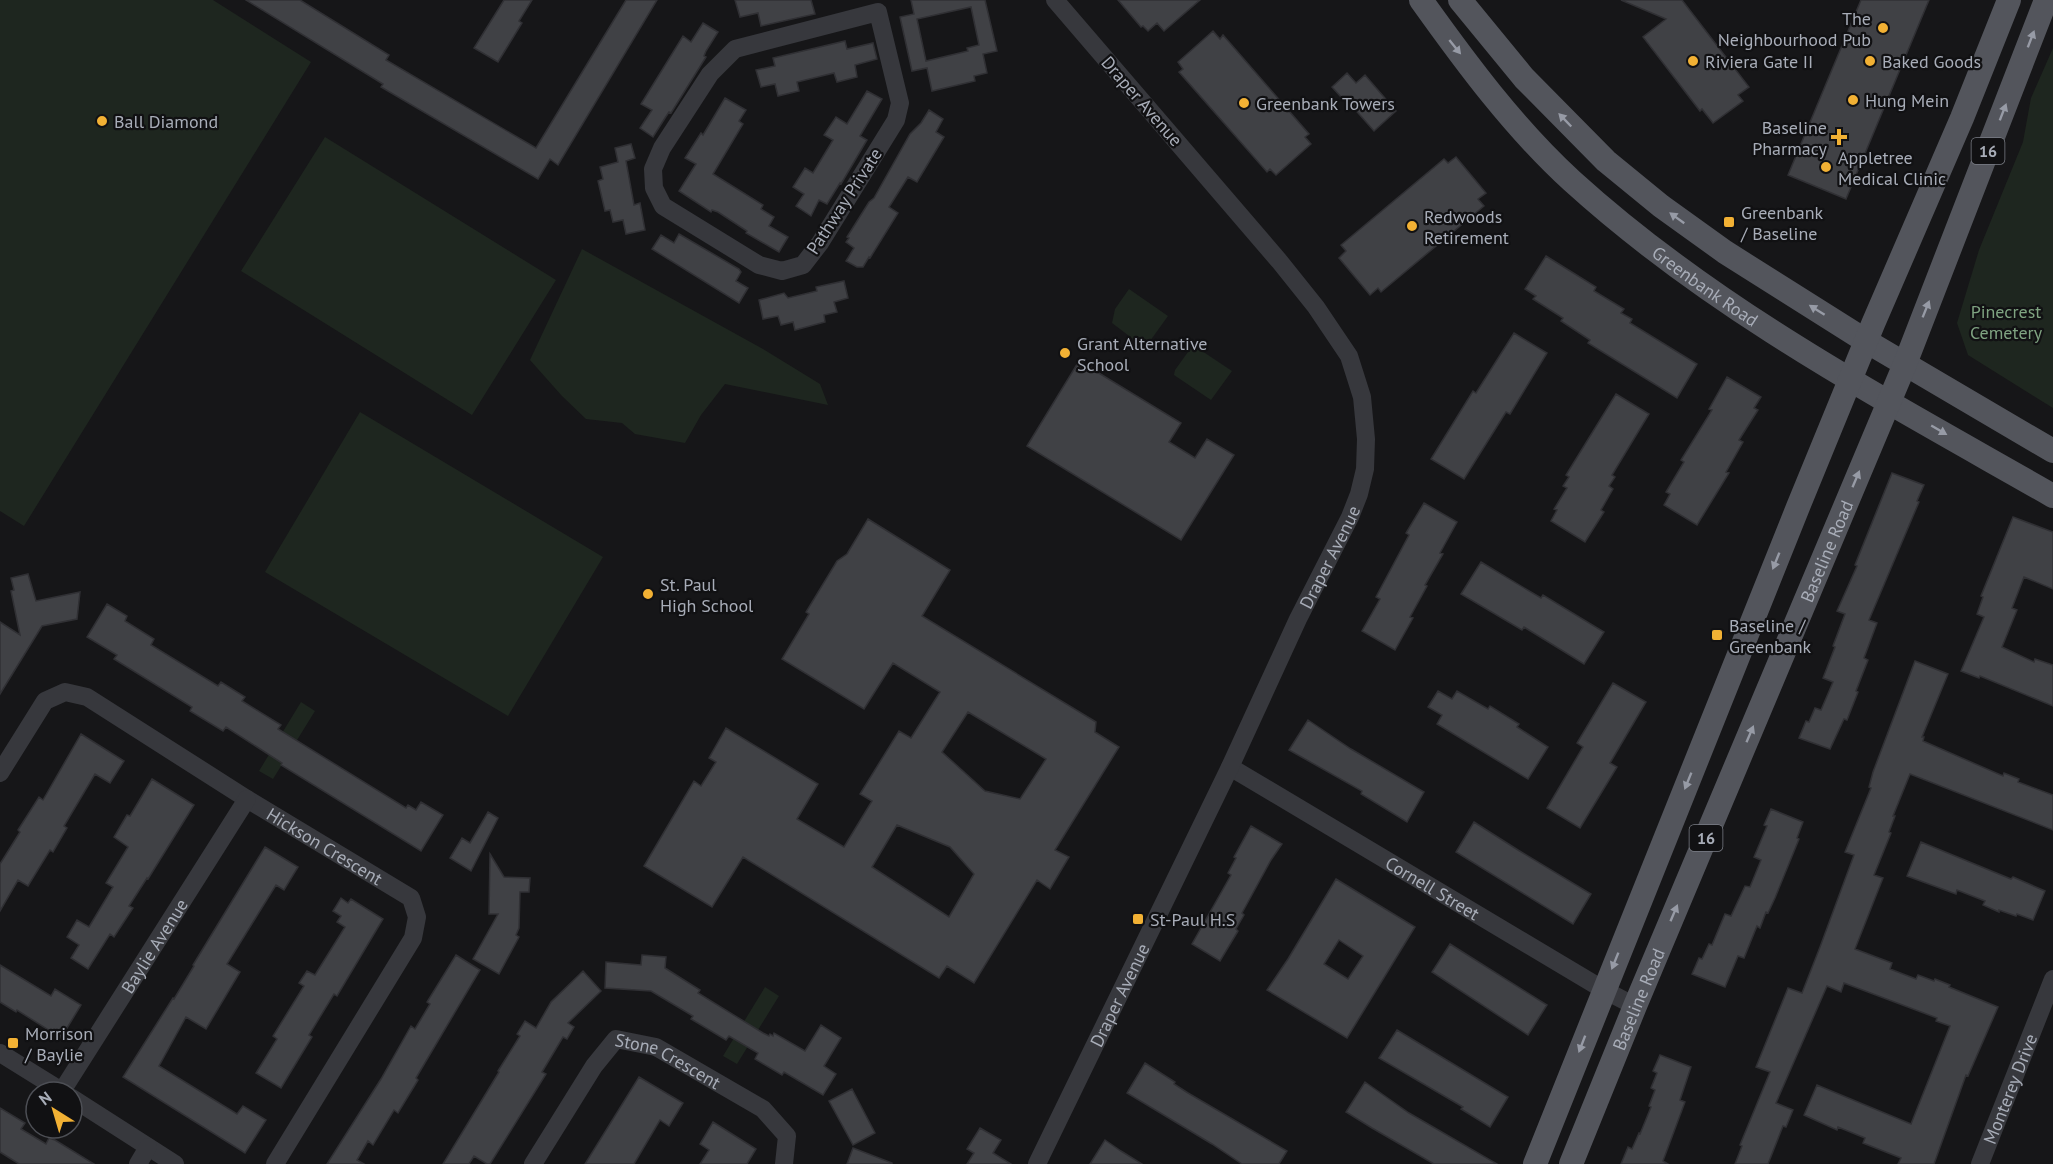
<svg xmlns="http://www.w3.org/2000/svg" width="2053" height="1164" font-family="'PT Sans',sans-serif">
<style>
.green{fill:#1e261f}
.building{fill:#404145;stroke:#303034;stroke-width:1.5;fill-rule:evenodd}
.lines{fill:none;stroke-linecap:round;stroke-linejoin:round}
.minor{stroke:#37383d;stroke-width:18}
.major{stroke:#53555c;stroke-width:24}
.oneway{fill:#979ba6}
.poi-dot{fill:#f2b134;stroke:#111113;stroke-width:2}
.labels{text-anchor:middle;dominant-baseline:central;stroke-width:4.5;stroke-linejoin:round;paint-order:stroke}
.shield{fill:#111113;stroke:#7b7e86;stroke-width:1.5}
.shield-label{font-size:16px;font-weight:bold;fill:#a8adb8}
.poi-label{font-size:18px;fill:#a8adb8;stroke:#111113;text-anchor:start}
.street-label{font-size:18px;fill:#a8adb8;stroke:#111113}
.park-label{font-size:18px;fill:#7fa381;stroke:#111113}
</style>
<rect width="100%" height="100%" fill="#161618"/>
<path class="green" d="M0 0H213L311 62 24 526 0 511Z
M2053 48V408L1968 355 1957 323 1979 250 2023 142 2031 98Z
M325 137 556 280 472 415 241 271Z
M582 249 763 349 820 384 828 405 725 384 701 415 685 443 635 434 622 423 586 419 562 396 530 360Z
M1129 289 1168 316 1145 348 1112 323 1115 309Z
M1193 345 1232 371 1211 400 1174 375 1175 370Z
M360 412 603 557 508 716 265 572Z
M301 702 315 711 273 779 259 771Z
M765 987 779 996 737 1064 723 1056Z"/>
<path class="building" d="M246 0H300L389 55 386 60 536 148 626 0H657L558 165 550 159 538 179 381 87 383 84Z
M504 0H532L519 21 522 23 498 62 474 48Z
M735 0H811L815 14 761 26 758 13 740 17Z
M911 0H985L997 51 983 54 987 73 974 76 975 81 932 91 927 68 912 71 900 17 914 14ZM971 7 979 45 967 48 968 51 926 61 917 19Z
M1118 0H1200L1164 31 1157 23 1148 31 1143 26 1141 27Z
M1621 0H1682L1749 87 1738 95 1743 101 1713 123 1702 109 1700 111 1643 37 1666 19Z
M1861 0H1929L1846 199 1788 175Z
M703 23 718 32 706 51 704 56 706 57 671 113 669 112 665 118 653 137 640 128 652 110 641 104 683 36 691 42Z
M1213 31 1220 39 1223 35 1309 134 1305 137 1311 144 1276 175 1270 169 1267 172 1179 72 1183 69 1178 62Z
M845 41 847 49 873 43 877 59 855 65 857 77 837 82 834 73 797 82 799 91 778 96 775 84 761 87 756 70 775 66 773 58Z
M1347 73 1356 83 1365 75 1396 111 1374 131 1344 97 1342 98 1332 87Z
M867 91 882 99 860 136 867 140 841 184 840 183 827 204 819 200 811 216 796 206 804 194 793 187 805 168 813 173 833 140 824 135 836 117 847 124Z
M725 98 746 110 739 121 743 124 713 174 763 205 761 209 774 217 769 226 788 237 779 252 746 233 747 231 718 212 712 210 711 212 679 191 696 164 685 158 701 133 703 135Z
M929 110 943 119 936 132 944 137 917 182 908 177 889 207 898 213 870 258 869 257 863 267H857L846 261 854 248 846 242 849 238 847 237 869 202 874 198 910 134 921 123Z
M631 144 635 158 626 161 634 205 640 203 645 230 626 234 623 220 613 222 610 210 605 211 598 181 603 179 600 167 618 162 615 148Z
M1456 157 1486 193 1478 199 1484 206 1381 292 1378 288 1370 295 1339 258 1346 251 1341 245 1444 159 1448 163Z
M679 234 739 269 741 272 736 281 748 288 739 303 652 249 661 235 674 243Z
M1546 256 1596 287 1594 291 1624 309 1621 313 1632 319 1630 323 1697 364 1677 398 1588 343 1590 340 1561 321 1563 318 1533 299 1536 296 1525 289Z
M844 281 848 298 834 302 837 312 824 315 825 322 795 330 793 322 781 325 778 316 763 319 759 300 784 293 788 298 817 291 816 287Z
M1514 333 1547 353 1510 414 1506 412 1464 479 1431 459 1473 391 1476 393Z
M1079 361 1181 423 1169 442 1195 458 1207 439 1234 455 1181 540 1027 446Z
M1727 377 1761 397 1754 408 1758 410 1739 440 1743 442 1726 472 1729 473 1697 525 1664 505 1670 494 1666 492 1684 462 1681 460 1712 410 1709 409Z
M1616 394 1649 414 1612 475 1615 477 1609 486 1613 489 1601 510 1604 512 1585 542 1551 521 1557 510 1554 509 1567 488 1563 486 1569 477 1566 475Z
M1892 473 1924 485 1917 501 1919 502 1869 620 1877 623 1864 658 1868 660 1856 691 1858 692 1847 720 1844 719 1830 749 1799 738 1806 721 1809 722 1815 708 1821 710 1833 682 1823 678 1835 647 1833 646 1845 614 1837 611 1857 566 1855 565Z
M1424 503 1457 522 1440 553 1443 554 1425 585 1427 586 1410 617 1413 618 1395 650 1362 631 1380 599 1376 597 1409 535 1406 533Z
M2013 517 2053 532V589L2024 577 2012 608 2017 610 2002 647 2034 662 2035 659 2053 665V706L1980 676 1979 678 1961 671 1984 617 1977 614 1983 597 1981 596Z
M868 519 950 570 922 616 1096 722 1095 732 1119 747 1055 850 1069 857 1050 889 1037 880 974 983 947 966 939 978 743 857 712 907 644 866 694 781 701 786 716 762 709 758 726 728 818 784 797 819 844 847 872 801 860 794 899 731 911 738 940 692 893 663 864 709 782 659 809 614 806 612 837 561 847 554ZM968 712 1046 759 1020 799 985 791 942 752ZM897 825 950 847 974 874 949 917 872 867Z
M1481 562 1541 598 1543 595 1604 632 1584 664 1524 627 1522 630 1461 594Z
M28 574 36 601 80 592 77 619 42 626 0 694V622L20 635 11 591 14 590 11 578Z
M107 604 127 616 125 621 154 639 151 645 218 686 221 682 245 697 242 701 281 725 278 729 406 808 408 805 416 810 421 802 443 815 421 851 281 765 282 763 226 727 223 731 190 711 192 707 114 659 117 655 87 637Z
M1915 661 1948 674 1922 737H1924L1923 741 2003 776 2004 773 2019 779 2018 782 2053 795V830L1910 774 1893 816H1895L1889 832 1891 833 1874 875 1883 878 1855 949 1892 963 1890 969 1916 979 1918 975 1934 981 1935 979 1950 985 1949 987 1998 1007 1968 1076 1966 1075 1934 1164H1898L1901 1158 1863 1143 1865 1138 1838 1127 1837 1130 1804 1115 1817 1085 1911 1124 1950 1026 1936 1021 1937 1018 1844 983 1841 992 1827 986 1776 1103 1793 1110 1786 1127 1783 1126 1768 1164H1735L1742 1146 1740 1145 1770 1072 1756 1067 1788 988 1802 993 1820 947 1854 855 1845 852 1871 788 1869 787 1873 772Z
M1613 683 1646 702 1610 763 1617 767 1580 828 1547 808 1583 747 1577 743Z
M1438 691 1452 699 1457 691 1488 709 1490 706 1519 724 1517 727 1548 747 1528 779 1437 724 1442 715 1428 707Z
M1308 720 1351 749 1424 792 1407 822 1361 794 1362 791 1289 750Z
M81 734 124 761 110 783 95 774 64 826 67 828 53 852 50 850 28 886 18 880 0 911V864L20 832 18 830 39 797 43 800Z
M152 779 194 805 148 879 147 878 129 906 133 908 114 937 110 934 88 969 71 958 79 945 67 937 77 920 89 927 113 887 106 883 128 847 114 837 127 815 130 816Z
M1771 809 1803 822 1797 838 1799 839 1775 898 1768 913 1766 912 1760 928 1757 926 1744 958 1738 956 1725 987 1692 974 1699 958 1702 959 1709 944 1712 945 1725 914 1731 916 1745 886 1750 887 1761 860 1754 857 1767 826 1764 825Z
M488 812 498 818 471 871 450 858 462 838 470 843Z
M1474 822 1518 850 1591 894 1573 924 1456 852Z
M1251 826 1282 844 1271 860 1242 913 1244 915 1236 929 1238 931 1220 961 1192 944 1231 875 1228 873 1236 858 1234 857Z
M1921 842 2011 879 2013 877 2045 891 2033 920 2017 914 2016 916 1999 910V912L1983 905 1985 901 1957 890 1956 894 1907 876Z
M265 847 298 867 284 890 276 885 227 964 240 972 206 1029 186 1017 159 1066 237 1114 243 1106 266 1120 245 1153 123 1077 173 998 174 999 194 966 193 965Z
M490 854 504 877 530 878 529 892H520L519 928 516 935 519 937 499 974 473 959 498 914H489Z
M1336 879 1415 927 1347 1038 1267 990 1288 959ZM1339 940 1363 956 1348 979 1324 964Z
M341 898 348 903 351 899 383 919 337 996 334 994 309 1035 312 1037 281 1088 256 1073 277 1039 273 1036 304 986 299 983 307 971 315 975 345 927 337 922 341 916 333 911Z
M1450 944 1547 1005 1528 1035 1432 972Z
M456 955 480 970 416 1078 418 1080 398 1113 394 1110 373 1145 368 1141 357 1160 364 1164H327L381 1079 411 1026 415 1029 430 1004 427 1002Z
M642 955 666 957 665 968 700 990 698 993 763 1033 769 1036 770 1034 773 1036 774 1033 805 1051 821 1025 841 1038 824 1066 836 1074 823 1095 784 1072 782 1075 755 1059 758 1053 729 1036 726 1040 691 1019 693 1016 651 991 605 988 606 962 641 965Z
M0 965 51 996 55 989 81 1005 61 1038 17 1010 16 1012 0 1002Z
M583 971 601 991 568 1023 574 1027 567 1039 563 1037 542 1072 546 1074 490 1164H487L474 1156 469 1164H443L499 1072 498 1071 520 1036 517 1034 525 1021 536 1028 551 1002Z
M1397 1030 1508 1097 1490 1127 1461 1109 1463 1107 1379 1058Z
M1660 1055 1691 1067 1680 1100 1685 1102 1663 1161 1668 1164H1621L1628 1147 1632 1149 1639 1133 1640 1134 1651 1107 1649 1106 1655 1090 1651 1088 1657 1073 1653 1071Z
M1145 1063 1175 1082 1174 1084 1188 1093 1287 1151 1279 1164H1242L1212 1144 1127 1093Z
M639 1077 683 1103 669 1126 660 1120 634 1164H585Z
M1365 1082 1409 1113 1497 1164H1434L1372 1128 1346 1112Z
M852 1089 875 1133 853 1145 829 1101Z
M0 1108 25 1123 21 1129 46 1144 49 1138 55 1140 94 1164H19L0 1152Z
M713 1122 756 1149 747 1164H700L709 1150 700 1144Z
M980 1128 1001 1140 993 1153 1011 1164H967L974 1153 967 1149Z
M1105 1140 1121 1151 1142 1164H1090Z
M853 1148 892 1163V1164H847Z"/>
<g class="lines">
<g class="minor">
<path d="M878 12 900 103 896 120 820 243 803 265 782 271 759 265 663 206 654 188 653 169 662 148 710 74 735 49Z"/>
<path id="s1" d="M1230 767 1604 990 1635 1006"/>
<path id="s2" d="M0 773 45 701 65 692 87 697 247 799 411 898 417 917 413 938 275 1164"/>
<path d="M0 1053 63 1092"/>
<path id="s3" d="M62 1091 247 799"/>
<path d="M72 1098 175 1164"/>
<path d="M138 1164 148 1147"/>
<path id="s4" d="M533 1164 594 1066 616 1039 656 1047 763 1109 787 1136 784 1164"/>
<path id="s5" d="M1037 1164 1230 767 1298 619 1350 517 1359 494 1365 469 1366 439 1362 397 1349 356 1316 307 1280 262 1055 0"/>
<path id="s6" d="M1980 1164 2053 979"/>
</g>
<g class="major">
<path id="s7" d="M1421 0C1466 63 1514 128 1572 181 1715 311 1887 401 2053 496"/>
<path d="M1460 0 1524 78 1606 161 1661 206 1725 252 1866 341 2053 451"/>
<path d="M1535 1164 1798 507 1873 324 1962 118 2009 0"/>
<path id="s8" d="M1571 1164 1635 1006 1905 364 2046 0"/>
</g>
</g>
<defs><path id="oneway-solid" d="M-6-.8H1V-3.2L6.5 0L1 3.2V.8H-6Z" transform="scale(1.5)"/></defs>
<g class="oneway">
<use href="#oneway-solid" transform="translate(2031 39) rotate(-69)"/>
<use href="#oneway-solid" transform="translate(1455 47) rotate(51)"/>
<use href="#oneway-solid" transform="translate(2003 112) rotate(-69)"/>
<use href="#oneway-solid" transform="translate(1565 120) rotate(-134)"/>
<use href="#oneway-solid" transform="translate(1677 218) rotate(-144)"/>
<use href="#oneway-solid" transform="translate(1926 309) rotate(-68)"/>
<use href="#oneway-solid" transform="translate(1817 310) rotate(-148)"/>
<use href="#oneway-solid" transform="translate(1939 430) rotate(30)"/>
<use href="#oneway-solid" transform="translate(1856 479) rotate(-67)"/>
<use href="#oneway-solid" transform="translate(1776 561) rotate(112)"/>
<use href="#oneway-solid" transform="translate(1750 734) rotate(-67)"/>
<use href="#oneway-solid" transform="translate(1688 781) rotate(112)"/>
<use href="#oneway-solid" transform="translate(1674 913) rotate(-67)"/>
<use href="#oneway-solid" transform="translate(1615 961) rotate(112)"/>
<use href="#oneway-solid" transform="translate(1582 1044) rotate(111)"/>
</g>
<g class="poi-dot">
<circle cx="1883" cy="28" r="6"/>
<circle cx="1693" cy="61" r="6"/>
<circle cx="1870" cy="61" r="6"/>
<circle cx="1853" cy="100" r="6"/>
<circle cx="1244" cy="103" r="6"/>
<circle cx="102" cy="121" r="6"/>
<path d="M1836 128h6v6h6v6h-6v6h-6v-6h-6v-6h6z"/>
<circle cx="1826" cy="167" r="6"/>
<rect x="1723" y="216" width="12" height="12" rx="3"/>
<circle cx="1412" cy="226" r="6"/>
<circle cx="1065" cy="353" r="6"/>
<circle cx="648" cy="594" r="6"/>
<rect x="1711" y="629" width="12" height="12" rx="3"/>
<rect x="1132" y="913" width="12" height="12" rx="3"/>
<rect x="7" y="1037" width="12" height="12" rx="3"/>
</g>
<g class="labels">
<g class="shield">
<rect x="1971.5" y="138" width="33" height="26" rx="4.5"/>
<rect x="1689.5" y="825" width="33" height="26" rx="4.5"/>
</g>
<g class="shield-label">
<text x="1988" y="151">16</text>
<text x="1706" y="838">16</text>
</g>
<g class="poi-label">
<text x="1871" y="18" text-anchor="end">The<tspan x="1871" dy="21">Neighbourhood Pub</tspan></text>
<text x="1705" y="61">Riviera Gate II</text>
<text x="1882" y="61">Baked Goods</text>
<text x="1865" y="100">Hung Mein</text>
<text x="1256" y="103">Greenbank Towers</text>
<text x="114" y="121">Ball Diamond</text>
<text x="1827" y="127" text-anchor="end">Baseline<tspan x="1827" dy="21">Pharmacy</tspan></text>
<text x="1838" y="157">Appletree<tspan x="1838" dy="21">Medical Clinic</tspan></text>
<text x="1741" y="212">Greenbank<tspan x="1741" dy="21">/ Baseline</tspan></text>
<text x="1424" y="216">Redwoods<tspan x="1424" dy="21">Retirement</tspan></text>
<text x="1077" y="343">Grant Alternative<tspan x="1077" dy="21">School</tspan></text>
<text x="660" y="584">St. Paul<tspan x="660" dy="21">High School</tspan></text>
<text x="1729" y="625">Baseline /<tspan x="1729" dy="21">Greenbank</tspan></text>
<text x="1150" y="919">St-Paul H.S</text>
<text x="25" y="1033">Morrison<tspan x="25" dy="21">/ Baylie</tspan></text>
</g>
<g class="street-label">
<text transform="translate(1142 101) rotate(49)">Draper Avenue</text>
<text transform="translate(844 201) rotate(-57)">Pathway Private</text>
<text stroke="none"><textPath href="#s7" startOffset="406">Greenbank Road</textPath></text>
<text stroke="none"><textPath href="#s8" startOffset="664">Baseline Road</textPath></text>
<text stroke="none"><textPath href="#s5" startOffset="674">Draper Avenue</textPath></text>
<text stroke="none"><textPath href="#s2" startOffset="410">Hickson Crescent</textPath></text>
<text stroke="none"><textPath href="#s1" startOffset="236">Cornell Street</textPath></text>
<text stroke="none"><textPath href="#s3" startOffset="172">Baylie Avenue</textPath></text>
<text stroke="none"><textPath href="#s5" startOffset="188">Draper Avenue</textPath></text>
<text stroke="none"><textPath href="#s8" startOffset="178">Baseline Road</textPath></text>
<text stroke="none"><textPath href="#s4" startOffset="207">Stone Crescent</textPath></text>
<text stroke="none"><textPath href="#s6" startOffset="81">Monterey Drive</textPath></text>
</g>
<g class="park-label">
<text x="2006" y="311">Pinecrest<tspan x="2006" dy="21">Cemetery</tspan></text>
</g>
</g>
<g transform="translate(54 1110) rotate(323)"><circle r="28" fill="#111113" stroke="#4d4f55" stroke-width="1.5"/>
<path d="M0-4.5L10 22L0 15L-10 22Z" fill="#f2b134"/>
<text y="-9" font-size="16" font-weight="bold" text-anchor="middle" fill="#a8adb8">N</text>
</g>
</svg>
